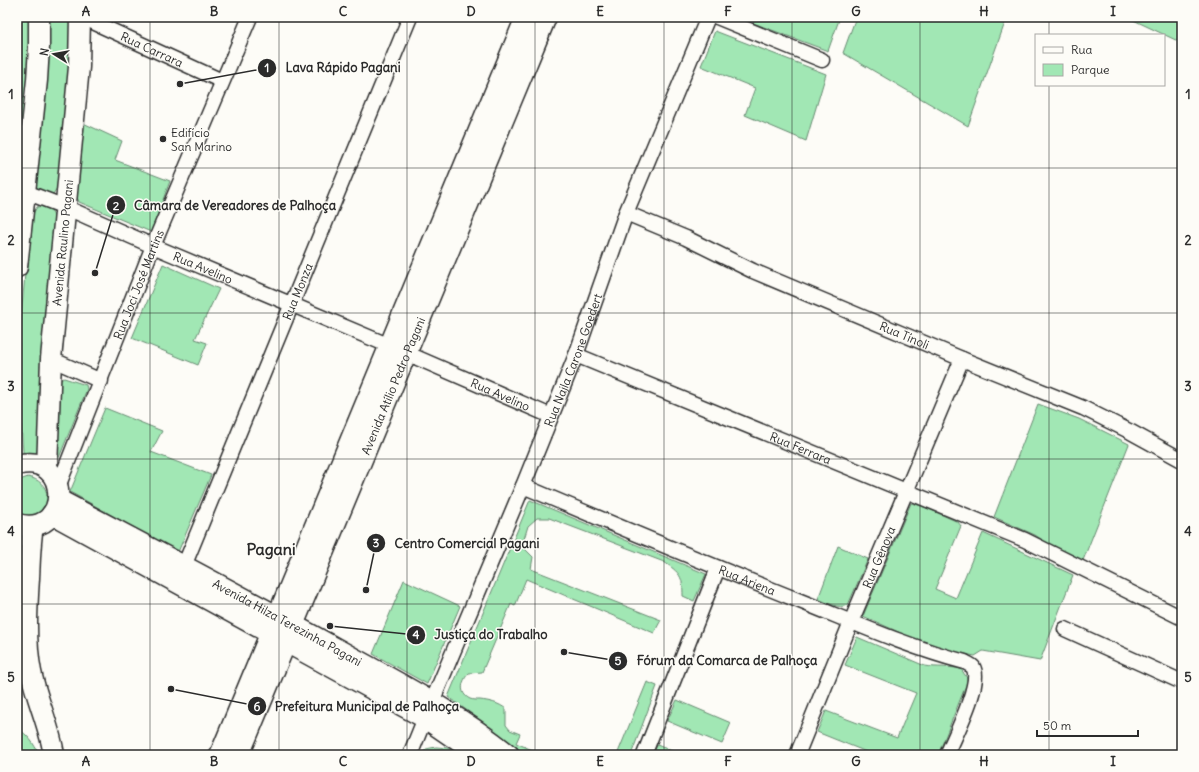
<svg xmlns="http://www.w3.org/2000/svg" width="1199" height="772" viewBox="0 0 1199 772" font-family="Delius,sans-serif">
  <rect width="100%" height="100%" fill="#fdfcf7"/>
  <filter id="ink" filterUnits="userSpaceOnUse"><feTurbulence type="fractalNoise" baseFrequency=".025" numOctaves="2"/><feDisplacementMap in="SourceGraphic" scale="8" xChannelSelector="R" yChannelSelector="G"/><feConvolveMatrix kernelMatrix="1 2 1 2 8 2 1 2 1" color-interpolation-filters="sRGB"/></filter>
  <g filter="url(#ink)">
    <path fill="#a1e7b4" stroke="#668970" d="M 17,17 L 35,17 L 17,179 Z
      M 63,17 L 70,21 L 74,32 L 57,188 L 53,194 L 49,194 L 35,189 L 46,25 L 52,18 Z
      M 756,17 L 840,17 L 828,51 L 753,23 Z
      M 856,17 L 1007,17 L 968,126 L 843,53 Z
      M 1127,17 L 1182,17 L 1182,43 Z
      M 715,31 L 826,74 L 806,141 L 745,115 L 755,88 L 701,66 Z
      M 81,122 L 122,141 L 115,160 L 170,181 L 151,232 L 79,202 L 76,195 Z
      M 44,206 L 51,209 L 55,219 L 38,454 L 28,455 L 23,453 L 17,366 L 29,227 L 32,215 L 37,207 Z
      M 163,264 L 219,289 L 195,339 L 207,343 L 198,365 L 132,338 Z
      M 64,378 L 86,385 L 87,389 L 58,460 L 53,453 L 58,381 Z
      M 1038,404 L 1079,419 L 1129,444 L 1082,563 L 1060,552 L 1035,535 L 994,517 Z
      M 105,408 L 162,431 L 151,452 L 211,475 L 178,552 L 70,492 Z
      M 28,477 C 55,482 51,515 33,516 C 28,517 22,515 17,514 L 17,481 Z
      M 530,500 L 706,574 L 694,601 L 683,596 C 683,576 680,573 664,562 L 549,518 L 537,518 L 528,526 L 524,539 L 525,549 L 533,557 L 531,569 L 661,620 L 654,633 L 526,579 L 515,606 L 511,604 L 482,672 L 469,673 C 462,680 458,693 470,699 C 473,700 477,700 480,700 C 489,701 499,703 506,709 L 506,725 L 510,730 L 520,734 L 516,743 L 544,755 L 525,755 L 493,729 L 448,697 Z
      M 911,503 L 922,506 L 958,522 L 961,526 L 935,589 L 956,598 L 983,533 L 1073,575 L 1040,661 L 983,651 L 975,656 L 934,648 L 863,616 Z
      M 838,546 L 868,559 L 848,605 C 838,609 828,603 818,599 Z
      M 404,580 L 460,606 L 427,684 L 373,654 Z
      M 857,637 L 925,666 C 937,668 949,666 961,669 L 967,678 L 966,685 L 938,755 L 874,755 L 817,732 L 826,711 L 897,738 L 916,693 L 845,665 Z
      M 647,682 L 657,686 L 631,755 L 617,755 Z
      M 677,700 L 731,723 L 722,744 L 667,721 Z
      M 17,728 C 28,735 34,743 39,755 L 17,755 Z
      M 657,745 L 682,755 L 653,755 Z
      M 436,747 L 447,748 L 460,755 L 422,755 L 426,749 Z"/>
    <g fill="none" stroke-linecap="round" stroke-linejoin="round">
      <defs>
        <g id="street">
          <path id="s1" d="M 82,17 L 222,81"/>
          <path d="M 717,17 L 822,60"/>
          <path id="s2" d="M 18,189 L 65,207 L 153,246 L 390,346"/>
          <path id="s3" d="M 626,213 L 686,238 L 753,271 L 962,359 L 1083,408 L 1131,432 L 1182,460"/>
          <path id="s4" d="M 406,353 L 551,416"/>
          <path id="s5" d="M 576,355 L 1025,540 L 1182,618"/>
          <path d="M 51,359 L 101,381"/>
          <path id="s6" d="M 523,486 C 615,525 707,564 800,601 C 855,623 908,647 965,662 C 968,664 971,665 973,667 C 983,683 954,737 947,755"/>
          <path id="s7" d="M 58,487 L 153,246 L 250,17"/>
          <path id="s8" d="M 184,566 L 410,17"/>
          <path d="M 1065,629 L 1182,682"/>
          <path id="s9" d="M 432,702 L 523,486 L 576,355 L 626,213 L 708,17"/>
          <path d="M 410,755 L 425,718"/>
          <path d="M 644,755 L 718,568"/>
          <path id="s10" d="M 797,755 L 851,622 L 962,359"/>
        </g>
        <g id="secondary">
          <path d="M 17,267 L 37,80 L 39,47 L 39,17"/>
          <path d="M 17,465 C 72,450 72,539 17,524"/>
          <path id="s11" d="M 47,469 L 51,359 L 79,67 L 80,17"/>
          <path id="s12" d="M 59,500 C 152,549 245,598 337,649 C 396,682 456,712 509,755"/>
          <path d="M 52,514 L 425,718 L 479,755"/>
          <path d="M 33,526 C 30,543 30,560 29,578 C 27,609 25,641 31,672 C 37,701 50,727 54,755"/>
          <path d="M 220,755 L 526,17"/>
          <path id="s13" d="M 239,755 L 546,17"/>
        </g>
      </defs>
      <use href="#street" stroke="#2b2b2b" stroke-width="17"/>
      <use href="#secondary" stroke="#2b2b2b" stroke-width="23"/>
      <use href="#street" stroke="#fdfcf7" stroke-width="14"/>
      <use href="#secondary" stroke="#fdfcf7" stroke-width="20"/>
    </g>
  </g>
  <path fill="none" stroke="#2b2b2b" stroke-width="1" stroke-opacity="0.55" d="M 150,17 L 150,755M 279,17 L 279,755M 407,17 L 407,755M 535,17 L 535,755M 664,17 L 664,755M 792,17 L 792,755M 920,17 L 920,755M 1049,17 L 1049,35M 1049,85 L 1049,755M 17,168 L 1182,168M 17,313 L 1182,313M 17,459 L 1182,459M 17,604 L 1182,604"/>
  <circle fill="#2b2b2b" stroke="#fdfcf7" stroke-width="1.5" cx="163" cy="139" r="4"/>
  <g text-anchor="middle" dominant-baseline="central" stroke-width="3" stroke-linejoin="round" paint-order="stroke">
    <g font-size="12" fill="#2b2b2b" stroke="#fdfcf7">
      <text stroke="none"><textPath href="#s1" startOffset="77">Rua Carrara</textPath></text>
      <text stroke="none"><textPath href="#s11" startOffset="227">Avenida Raulino Pagani</textPath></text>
      <text stroke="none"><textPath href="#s2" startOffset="201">Rua Avelino</textPath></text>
      <text stroke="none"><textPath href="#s7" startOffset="218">Rua Joci José Martins</textPath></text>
      <text stroke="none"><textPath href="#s8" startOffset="297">Rua Monza</textPath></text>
      <text stroke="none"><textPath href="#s3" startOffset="304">Rua Tínoli</textPath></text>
      <text stroke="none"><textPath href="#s9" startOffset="370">Rua Najla Carone Goedert</textPath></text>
      <text stroke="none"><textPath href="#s13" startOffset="400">Avenida Atílio Pedro Pagani</textPath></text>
      <text stroke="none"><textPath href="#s4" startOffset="103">Rua Avelino</textPath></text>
      <text stroke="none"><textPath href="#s5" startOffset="243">Rua Ferrara</textPath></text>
      <text stroke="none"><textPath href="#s10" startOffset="214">Rua Gênova</textPath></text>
      <text stroke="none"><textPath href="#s6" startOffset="243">Rua Ariena</textPath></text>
      <text stroke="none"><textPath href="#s12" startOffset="259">Avenida Hilza Terezinha Pagani</textPath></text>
    </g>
    <g font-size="12" fill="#2b2b2b" stroke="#fdfcf7" text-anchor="start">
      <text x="171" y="132">Edifício<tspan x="171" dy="14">San Marino</tspan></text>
    </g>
    <g font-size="16" font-weight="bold" fill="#2b2b2b" stroke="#fdfcf7">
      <text x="271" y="549">Pagani</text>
    </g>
  </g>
  <path fill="none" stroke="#2b2b2b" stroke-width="1.5" d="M180 84L267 68M95 273L116 205M366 590L376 543M330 626L416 635M564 652L618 661M171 689L257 706"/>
  <g fill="#2b2b2b" stroke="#fdfcf7" stroke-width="1.5">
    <circle cx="180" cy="84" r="4"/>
    <circle cx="95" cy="273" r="4"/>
    <circle cx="366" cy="590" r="4"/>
    <circle cx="330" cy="626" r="4"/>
    <circle cx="564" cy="652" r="4"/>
    <circle cx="171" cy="689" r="4"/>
    <circle cx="267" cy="68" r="10"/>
    <circle cx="116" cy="205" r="10"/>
    <circle cx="376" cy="543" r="10"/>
    <circle cx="416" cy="635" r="10"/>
    <circle cx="618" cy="661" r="10"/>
    <circle cx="257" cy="706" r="10"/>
  </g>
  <g font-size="12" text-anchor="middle" font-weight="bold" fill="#fff">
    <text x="267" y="72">1</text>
    <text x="116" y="210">2</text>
    <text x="376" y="547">3</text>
    <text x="416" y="639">4</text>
    <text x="618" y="665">5</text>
    <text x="257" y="711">6</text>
  </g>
  <g font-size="13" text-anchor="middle" font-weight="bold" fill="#2b2b2b" stroke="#fdfcf7" stroke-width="3" stroke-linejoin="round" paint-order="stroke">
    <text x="343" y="72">Lava Rápido Pagani</text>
    <text x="235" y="210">Câmara de Vereadores de Palhoça</text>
    <text x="467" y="548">Centro Comercial Pagani</text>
    <text x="491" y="639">Justiça do Trabalho</text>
    <text x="727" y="665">Fórum da Comarca de Palhoça</text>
    <text x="367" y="711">Prefeitura Municipal de Palhoça</text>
  </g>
  <rect width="1199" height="772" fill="none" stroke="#fdfcf7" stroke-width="44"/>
  <rect x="1035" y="34" width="130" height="52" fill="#fdfcf7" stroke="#a9a8a5"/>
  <rect x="1043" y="47" width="20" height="6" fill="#fdfcf7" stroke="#a9a8a5"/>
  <text x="1071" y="54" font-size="12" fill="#2b2b2b">Rua</text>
  <rect x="1043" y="64" width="20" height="12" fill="#a1e7b4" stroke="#a9a8a5"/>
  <text x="1071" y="74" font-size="12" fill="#2b2b2b">Parque</text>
  <g transform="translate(54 54) rotate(281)" stroke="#fdfcf7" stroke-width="3" paint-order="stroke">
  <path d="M0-3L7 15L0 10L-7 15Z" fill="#2b2b2b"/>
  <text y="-6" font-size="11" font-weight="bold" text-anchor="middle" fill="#2b2b2b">N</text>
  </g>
  <path d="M1037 730v6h101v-6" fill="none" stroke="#2b2b2b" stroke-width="2"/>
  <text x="1043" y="730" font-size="12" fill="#2b2b2b" stroke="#fdfcf7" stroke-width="3" paint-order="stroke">50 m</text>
  <rect x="22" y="22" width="1155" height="728" fill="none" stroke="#2b2b2b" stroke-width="1.5"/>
  <g font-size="13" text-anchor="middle" font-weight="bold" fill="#2b2b2b">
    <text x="86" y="16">A</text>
    <text x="214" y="16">B</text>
    <text x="343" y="16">C</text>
    <text x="471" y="16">D</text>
    <text x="600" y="16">E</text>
    <text x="728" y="16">F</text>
    <text x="856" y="16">G</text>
    <text x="984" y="16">H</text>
    <text x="1113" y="16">I</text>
    <text x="11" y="99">1</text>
    <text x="1188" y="99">1</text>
    <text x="11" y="245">2</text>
    <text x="1188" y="245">2</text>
    <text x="11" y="391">3</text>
    <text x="1188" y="391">3</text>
    <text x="11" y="536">4</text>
    <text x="1188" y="536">4</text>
    <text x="11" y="682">5</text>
    <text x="1188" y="682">5</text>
    <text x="86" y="766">A</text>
    <text x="214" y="766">B</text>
    <text x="343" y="766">C</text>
    <text x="471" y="766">D</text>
    <text x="600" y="766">E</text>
    <text x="728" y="766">F</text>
    <text x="856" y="766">G</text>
    <text x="984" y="766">H</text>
    <text x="1113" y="766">I</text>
  </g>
</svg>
